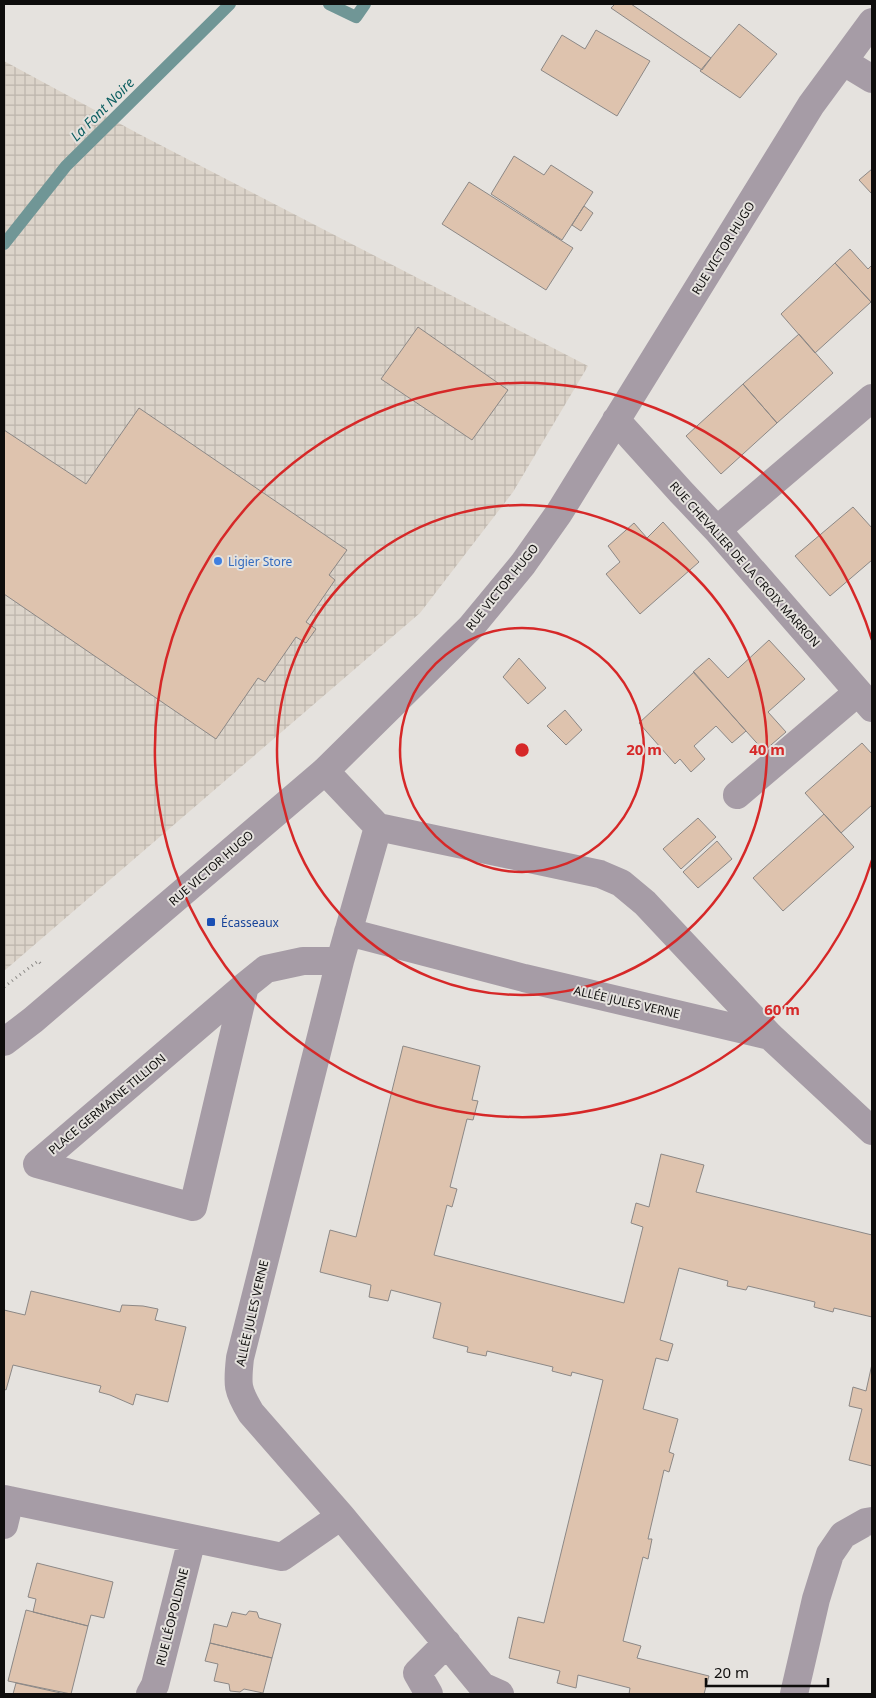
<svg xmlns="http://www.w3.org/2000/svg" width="876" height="1698" viewBox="0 0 876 1698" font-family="'Noto Sans',sans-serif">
  <defs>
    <pattern id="industrial-grid" width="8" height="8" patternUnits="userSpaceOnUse" patternTransform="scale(1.25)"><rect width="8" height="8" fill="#dcd4ca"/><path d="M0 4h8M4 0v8" fill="none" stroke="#bcb5ac"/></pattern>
  </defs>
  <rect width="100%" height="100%" fill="#e5e2de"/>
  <path fill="url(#industrial-grid)" d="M 4,61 L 139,134 L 588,366 L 513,492 L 420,613 L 4,971 Z"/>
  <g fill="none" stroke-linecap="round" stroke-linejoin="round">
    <path stroke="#709696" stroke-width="12" d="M 329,4 L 356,17 L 365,4
      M 4,244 L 66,166 L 230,4"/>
  </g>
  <path fill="#dec3ae" stroke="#8c8886" d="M 615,4 L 631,4 L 711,58 L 702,70 L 611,8 Z
    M 739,24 L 777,54 L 740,98 L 700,71 Z
    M 596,30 L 650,61 L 617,116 L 541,70 L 562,35 L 585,49 Z
    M 514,156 L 544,175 L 551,165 L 593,192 L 562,240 L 491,194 Z
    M 872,169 L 872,194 L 859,180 Z
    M 469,182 L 573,248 L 546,290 L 442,224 Z
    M 584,206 L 593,213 L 581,231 L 572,225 Z
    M 850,249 L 868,269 L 872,265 L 872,303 L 835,263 Z
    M 835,263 L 871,302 L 815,353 L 781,314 Z
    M 418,327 L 508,390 L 472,440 L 381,379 Z
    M 799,334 L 833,373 L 777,423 L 743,384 Z
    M 743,384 L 777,423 L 721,474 L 686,436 Z
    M 139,408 L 347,550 L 329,575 L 335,580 L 306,622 L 316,629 L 306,643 L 296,637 L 265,682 L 258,678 L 216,739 L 4,594 L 4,430 L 86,484 Z
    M 853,507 L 872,528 L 872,560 L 830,596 L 795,556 Z
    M 663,522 L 699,562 L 640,614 L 606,574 L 620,562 L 608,546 L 634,523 L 647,538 Z
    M 769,640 L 805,679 L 768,712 L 786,732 L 764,751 L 693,672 L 709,658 L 728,678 Z
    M 519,658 L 546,688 L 528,704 L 503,677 Z
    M 694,672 L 746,731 L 732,743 L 716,726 L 694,746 L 705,759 L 691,772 L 680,759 L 675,764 L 639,723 Z
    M 565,710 L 582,730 L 566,745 L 547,726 Z
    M 862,743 L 872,754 L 872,805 L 841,833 L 805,793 Z
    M 824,814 L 854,847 L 783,911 L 753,878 Z
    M 698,818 L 716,837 L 681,869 L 663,849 Z
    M 717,841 L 732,859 L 698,888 L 683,872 Z
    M 403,1046 L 480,1066 L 472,1100 L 478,1101 L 473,1120 L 467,1119 L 450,1187 L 457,1189 L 452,1207 L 447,1205 L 434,1255 L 624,1303 L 643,1227 L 631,1223 L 636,1203 L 649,1207 L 661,1154 L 704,1165 L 696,1192 L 872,1235 L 872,1317 L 834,1308 L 833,1312 L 814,1307 L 815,1302 L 748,1286 L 746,1290 L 727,1286 L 728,1281 L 679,1268 L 660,1340 L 673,1344 L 668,1361 L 656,1358 L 643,1409 L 678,1419 L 669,1452 L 674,1454 L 669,1472 L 664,1470 L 648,1539 L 652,1539 L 648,1559 L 643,1557 L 623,1641 L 641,1646 L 637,1658 L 709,1676 L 704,1694 L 629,1694 L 630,1688 L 578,1675 L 576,1688 L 557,1683 L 560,1671 L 509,1658 L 518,1617 L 544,1623 L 603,1380 L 572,1372 L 571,1376 L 552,1371 L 553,1367 L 487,1351 L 486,1356 L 467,1352 L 468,1347 L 433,1338 L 441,1303 L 391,1290 L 388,1301 L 369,1297 L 371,1285 L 320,1272 L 330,1230 L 356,1237 Z
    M 31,1291 L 120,1312 L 122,1305 L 143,1306 L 158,1309 L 155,1320 L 186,1327 L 168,1402 L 136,1394 L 133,1405 L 110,1395 L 99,1392 L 101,1386 L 13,1365 L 6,1390 L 4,1389 L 4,1310 L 25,1315 Z
    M 872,1364 L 872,1466 L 849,1460 L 862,1409 L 849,1406 L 853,1387 L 866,1391 Z
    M 37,1563 L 113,1582 L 104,1618 L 91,1615 L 88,1626 L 33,1612 L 36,1599 L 28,1597 Z
    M 26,1610 L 88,1626 L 71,1694 L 8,1681 Z
    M 249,1611 L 257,1612 L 259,1618 L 281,1624 L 272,1658 L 210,1643 L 214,1624 L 227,1627 L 232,1612 L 246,1615 Z
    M 210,1643 L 272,1658 L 263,1693 L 244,1689 L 240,1692 L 230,1691 L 229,1684 L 214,1681 L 218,1664 L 205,1661 Z
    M 16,1683 L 65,1694 L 13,1694 Z"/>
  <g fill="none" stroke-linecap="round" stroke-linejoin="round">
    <path stroke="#8a8885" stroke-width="3" stroke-dasharray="1 4" stroke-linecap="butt" d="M 4,987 L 38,961 L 42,965"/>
    <path stroke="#a69ca6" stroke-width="28" d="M 844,62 L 872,79
      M 616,420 L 681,492 L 717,530 L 872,708
      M 717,530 L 872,398
      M 325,771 L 378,827
      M 737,795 L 858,692
      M 378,827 L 340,961 L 240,1358 C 237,1385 237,1390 251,1413 L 341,1516 L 482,1686 L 500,1694
      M 378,827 L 600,874 L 621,883 L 645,903 L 770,1036 L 872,1131
      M 348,932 L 524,978 L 770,1036
      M 245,986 L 193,1207 L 37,1164 L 245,986 L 266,969 L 303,961 L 340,961
      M 4,1042 L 33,1020 L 325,771 L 471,627 L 523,564 L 559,513 L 811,105 L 872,22
      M 4,1499 L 282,1557 L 341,1516
      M 4,1525 L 10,1500
      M 150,1694 L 155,1685 L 192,1539
      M 429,1694 L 417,1673 L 447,1643
      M 794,1694 L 816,1599 L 830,1554 L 843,1535 L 866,1522 L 872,1521"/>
  </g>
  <g fill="none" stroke="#d62828" stroke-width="2.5">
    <circle cx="522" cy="750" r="122"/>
    <circle cx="522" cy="750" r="245"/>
    <path d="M872 860A367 367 0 1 1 872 640"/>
  </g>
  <circle fill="#3f7fe0" stroke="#e5e2de" stroke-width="2" cx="218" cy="561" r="5"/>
  <rect fill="#1a4fb4" stroke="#e5e2de" stroke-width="2" x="206" y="917" width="10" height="10" rx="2.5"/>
  <g text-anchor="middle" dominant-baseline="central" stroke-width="4" stroke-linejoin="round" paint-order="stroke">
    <g font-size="12" fill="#0e0d0c" stroke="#e5e2de">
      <text transform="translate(723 248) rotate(-58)">RUE VICTOR HUGO</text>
      <text transform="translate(745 564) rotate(48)">RUE CHEVALIER DE LA CROIX MARRON</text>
      <text transform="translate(502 587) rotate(-51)">RUE VICTOR HUGO</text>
      <text transform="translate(211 868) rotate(-41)">RUE VICTOR HUGO</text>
      <text transform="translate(627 1002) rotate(13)">ALLÉE JULES VERNE</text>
      <text transform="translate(107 1104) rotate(-40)">PLACE GERMAINE TILLION</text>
      <text transform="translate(252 1313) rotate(-77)">ALLÉE JULES VERNE</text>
      <text transform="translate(172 1617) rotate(-76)">RUE LÉOPOLDINE</text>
    </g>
    <g font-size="12" fill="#366cbe" stroke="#e5e2de" text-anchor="start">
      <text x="228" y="561">Ligier Store</text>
    </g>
    <g font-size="12" fill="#164399" stroke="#e5e2de" text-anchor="start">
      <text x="221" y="922">Écasseaux</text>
    </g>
    <g font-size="14" font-style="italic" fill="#0b5e60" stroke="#e5e2de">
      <text transform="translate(102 109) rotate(-45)">La Font Noire</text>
    </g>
  </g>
  <circle cx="522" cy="750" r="8" fill="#d62828" stroke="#e5e2de" stroke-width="2.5"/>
  <g font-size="15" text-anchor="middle" font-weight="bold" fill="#d62828" stroke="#e5e2de" stroke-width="4" stroke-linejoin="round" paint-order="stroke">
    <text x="644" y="755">20 m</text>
    <text x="767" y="755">40 m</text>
    <text x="782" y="1015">60 m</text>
  </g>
  <rect width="876" height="1698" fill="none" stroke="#0e0d0c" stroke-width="10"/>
  <path d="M706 1678v8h122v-8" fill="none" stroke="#0e0d0c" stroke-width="2.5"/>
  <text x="714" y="1678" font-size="15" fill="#0e0d0c" stroke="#e5e2de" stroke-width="4" paint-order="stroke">20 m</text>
</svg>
